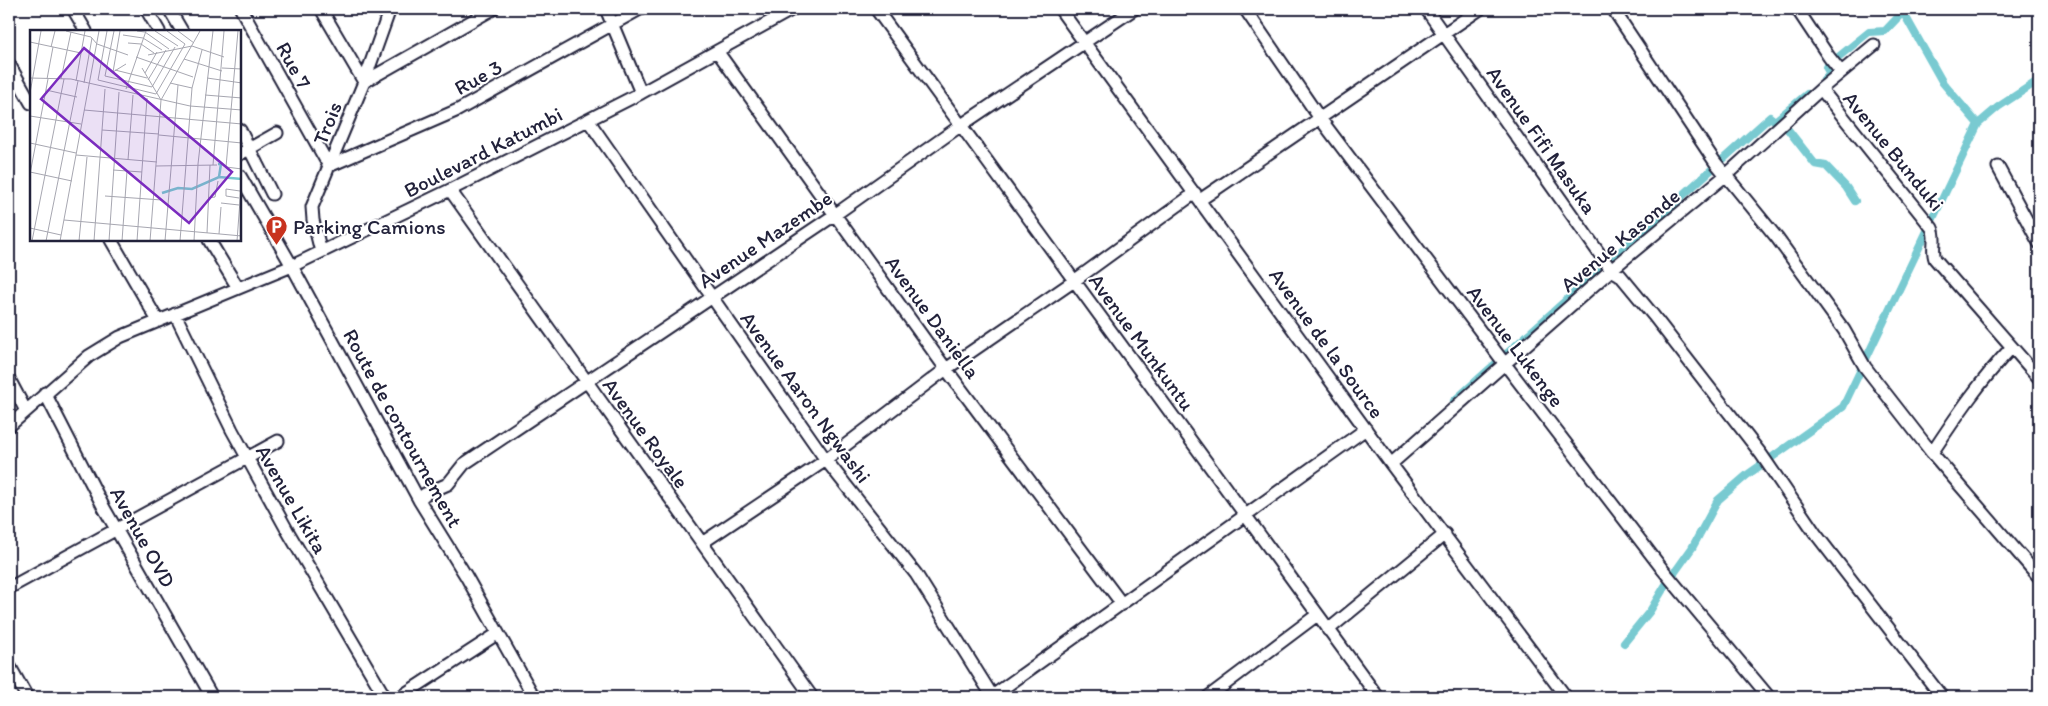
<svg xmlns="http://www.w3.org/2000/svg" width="2048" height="706" viewBox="0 0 2048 706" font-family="Itim,sans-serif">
  <rect width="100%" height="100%" fill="#fff"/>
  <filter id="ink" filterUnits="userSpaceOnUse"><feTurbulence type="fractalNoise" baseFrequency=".02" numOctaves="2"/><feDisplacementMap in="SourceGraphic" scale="10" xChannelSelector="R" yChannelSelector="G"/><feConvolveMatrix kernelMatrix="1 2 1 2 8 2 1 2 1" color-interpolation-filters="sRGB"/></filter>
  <g filter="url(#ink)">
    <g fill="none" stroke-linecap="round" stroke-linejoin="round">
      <path stroke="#79cad1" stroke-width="8" d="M 1824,80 L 1830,74 L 1826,67 L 1869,32 L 1885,31 L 1903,12 L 1943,83 L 1978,124
        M 1779,123 L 1786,127 L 1815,164 L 1826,166 L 1846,187 L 1855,201
        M 1454,401 L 1770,117 L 1775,121 L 1807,94
        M 1624,643 L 1650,611 L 1665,586 L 1692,548 L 1718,500 L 1747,475 L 1843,407 L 1978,124 L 1998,107 L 2039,80"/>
      <defs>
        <path id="minor" d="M 73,9 L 86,31
          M 146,9 L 159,31
          M 169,9 L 182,31
          M 241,9 L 329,166 L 458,110 L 640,9
          M 321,9 L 364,82 L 493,9
          M 606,9 L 641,93
          M 876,9 L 1378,697
          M 1060,9 L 1391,464 L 1566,697
          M 1245,9 L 1319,117 L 1505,364 L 1663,570 L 1769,697
          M 1426,9 L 1611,270 L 1620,275 L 1653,315 L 1761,454 L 1815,533 L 1942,697
          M 1613,9 L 1715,162 L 1777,238 L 1844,330 L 1865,367 L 1932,453 L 2039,577
          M 1797,9 L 1829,57 L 1841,72
          M 717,51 L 946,369 L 1122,604
          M 9,64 L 31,103
          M 1821,89 L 1932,228 C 1937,238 1931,249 1935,259 L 2039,378
          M 588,120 L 826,460 L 916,574 L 993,697
          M 240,130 L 272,194
          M 240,154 L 277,133
          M 1998,167 L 2039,243
          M 240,176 L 292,266 L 419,500 L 466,576 L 534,697
          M 450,190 L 812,697
          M 1200,200 L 1480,9
          M 111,240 L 158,321
          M 209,240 L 238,288
          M 321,252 L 313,220 L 312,207 L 364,82 L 390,9
          M 175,314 L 232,430 L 287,530 L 385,697
          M 9,379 L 26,411
          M 45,393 L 104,508 L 212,697
          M 9,426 L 89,356 L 120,337 L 292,266 L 450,190 L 641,93 L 793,9
          M 1932,453 C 1957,415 1981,380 2012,347
          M 1391,464 L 1611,270 L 1725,176 L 1821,89 L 1874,45
          M 419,500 L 425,494 L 448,484 L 464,464 L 836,214 L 960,126 L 1134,9
          M 702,543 L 826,460 L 946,369 L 1074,281 L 1195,193
          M 9,588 L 278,441
          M 1328,630 L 1445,534
          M 9,665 L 27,697
          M 400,697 L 497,634
          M 991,697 L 1366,429
          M 1208,697 L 1317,615"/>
      </defs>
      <use href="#minor" stroke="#22223b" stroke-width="15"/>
      <use href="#minor" stroke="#fff" stroke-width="11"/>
    </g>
  </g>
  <defs>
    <symbol id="parking-pin" viewBox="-11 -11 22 30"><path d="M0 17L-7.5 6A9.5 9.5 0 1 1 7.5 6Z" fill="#c8321e" stroke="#fff"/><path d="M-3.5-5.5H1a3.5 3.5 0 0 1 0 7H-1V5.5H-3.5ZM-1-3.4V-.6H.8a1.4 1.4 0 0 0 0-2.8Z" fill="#fff"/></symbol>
  </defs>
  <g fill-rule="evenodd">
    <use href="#parking-pin" x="264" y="214" width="25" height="34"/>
  </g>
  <g text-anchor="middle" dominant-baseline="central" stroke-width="4" stroke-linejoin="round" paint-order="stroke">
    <g font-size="21" fill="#22223b" stroke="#fff">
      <text transform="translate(294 65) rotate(61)">Rue 7</text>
      <text transform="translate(478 77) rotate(-29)">Rue 3</text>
      <text transform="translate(327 123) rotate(-68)">Trois</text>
      <text transform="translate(1542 140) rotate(55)">Avenue Fifi Masuka</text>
      <text transform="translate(1894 151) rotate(51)">Avenue Bunduki</text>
      <text transform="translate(483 152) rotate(-27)">Boulevard Katumbi</text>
      <text transform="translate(765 239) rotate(-34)">Avenue Mazembe</text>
      <text transform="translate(1620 240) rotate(-40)">Avenue Kasonde</text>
      <text transform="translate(933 317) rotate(54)">Avenue Daniella</text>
      <text transform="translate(1142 342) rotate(54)">Avenue Munkuntu</text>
      <text transform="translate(1327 343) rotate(54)">Avenue de la Source</text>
      <text transform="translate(1516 346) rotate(53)">Avenue Lukenge</text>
      <text transform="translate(806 397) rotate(54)">Avenue Aaron Ngwashi</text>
      <text transform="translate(403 428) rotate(61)">Route de contournement</text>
      <text transform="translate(646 433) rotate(54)">Avenue Royale</text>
      <text transform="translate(292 499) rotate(60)">Avenue Likita</text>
      <text transform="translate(143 537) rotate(61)">Avenue OVD</text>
    </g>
    <g font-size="21" fill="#22223b" stroke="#fff" text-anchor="start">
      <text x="293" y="226">Parking Camions</text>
    </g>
  </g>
  <g transform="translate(30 30)">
    <rect width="211" height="211" fill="#fff"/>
    <path fill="none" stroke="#79cad1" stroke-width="2.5" d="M 188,134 L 191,134 L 189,147M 132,163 L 148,158 L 162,159 L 189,147 L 212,149"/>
    <path fill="none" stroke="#a7a7b1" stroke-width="1" d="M 36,1 L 61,7 L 67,14 L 98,25M 77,1 L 68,50 L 126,64 L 155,14 L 137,1M 84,1 L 75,46 L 122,57 L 145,17M 107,1 L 115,2 L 139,19M 125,1 L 148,16M 148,1 L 164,13M 208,1 L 196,137 L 212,139M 93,5 L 113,8 L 132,20M 0,12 L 51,23M 98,13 L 111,14 L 124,23M 162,16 L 194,27M 21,17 L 25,1M 118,25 L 162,16M 106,27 L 163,47M 154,29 L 192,41M 112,38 L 131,70M 192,38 L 212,39M 85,40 L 117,48M 83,42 L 90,1M 83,42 L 96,34M 115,43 L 127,22M 0,48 L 41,49 L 160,76 L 212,80M 177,48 L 212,53M 17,49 L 23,17M 31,49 L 41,2M 118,50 L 136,20M 46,51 L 55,1M 54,53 L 62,8M 140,53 L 162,58M 96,59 L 116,1M 16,60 L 47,67M 0,63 L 11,1M 175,65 L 212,68M 54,80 L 212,94M 0,86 L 51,94M 72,100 L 129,104M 129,105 L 212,113M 0,113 L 46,123M 46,125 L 127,132M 98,130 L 103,65M 183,135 L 194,1M 126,136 L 187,135M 83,140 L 112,142M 0,142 L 42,151M 0,144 L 18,49M 75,166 L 132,170M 178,168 L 185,167 L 188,151M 209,168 L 196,166 L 196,159 L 210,161M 191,173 L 209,175M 34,190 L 212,206M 0,198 L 31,205M 177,203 L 180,135M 189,204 L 191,177M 2,211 L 34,49M 16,211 L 48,51M 30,211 L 69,1M 49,211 L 57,127M 64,211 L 75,59M 79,211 L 89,62M 92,211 L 97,141M 107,211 L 117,68M 120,211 L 131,70 L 170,1M 135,211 L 148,55M 150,211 L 162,58 L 172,20M 164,211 L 168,134 L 183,1M 207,211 L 211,157"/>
    <path fill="#7b2cbf" fill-opacity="0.15" stroke="#7b2cbf" stroke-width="2.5" d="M 54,18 L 202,142 L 159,193 L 11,69 Z"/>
    <rect width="211" height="211" fill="none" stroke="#22223b" stroke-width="2.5"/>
  </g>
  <rect width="2048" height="706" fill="none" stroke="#fff" stroke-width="30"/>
  <rect x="15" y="15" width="2018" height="676" fill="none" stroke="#22223b" stroke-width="2" filter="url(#ink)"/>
</svg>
